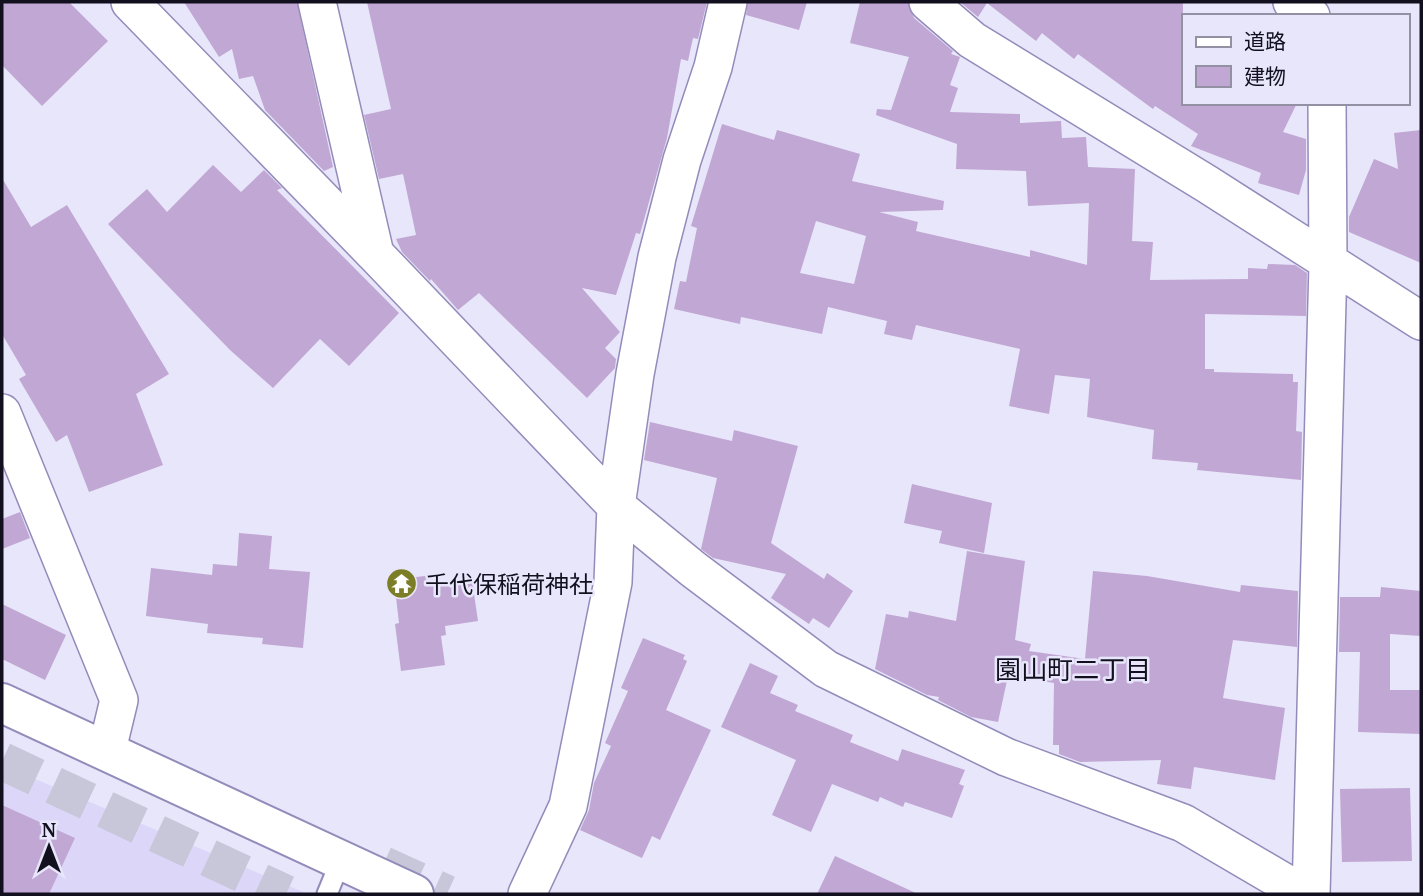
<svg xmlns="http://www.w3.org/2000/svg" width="1423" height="896" viewBox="0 0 1423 896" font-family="'PT Serif','Noto Sans JP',serif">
  <rect width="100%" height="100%" fill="#e8e6fa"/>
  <path fill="#dcd7f9" d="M 2,765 L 308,894 L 2,894 Z"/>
  <path fill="#c1a7d3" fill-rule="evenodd" d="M 2,2 L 69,2 L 108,41 L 42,106 L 2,65 Z
    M 184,2 L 297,2 L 333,167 L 324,171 L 265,110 L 253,76 L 239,79 L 232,49 L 219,57 Z
    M 367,2 L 707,2 L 698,39 L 693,38 L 688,61 L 681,59 L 667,138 L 640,234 L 636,233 L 616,295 L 582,288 L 620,332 L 605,348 L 616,359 L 615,368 L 587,398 L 479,293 L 458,310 L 431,279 L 430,281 L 402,252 L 396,239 L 416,235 L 403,174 L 379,179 L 364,115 L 391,109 Z
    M 748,2 L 807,2 L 799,30 L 746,15 Z
    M 860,2 L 908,2 L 914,18 L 953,51 L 951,54 L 960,57 L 950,85 L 958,88 L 950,112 L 1020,114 L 1020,123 L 1061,121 L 1062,138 L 1086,137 L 1088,167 L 1135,169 L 1132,241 L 1153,242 L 1150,280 L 1248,279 L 1248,268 L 1267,269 L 1268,264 L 1295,265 L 1307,273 L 1306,316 L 1205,314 L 1205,369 L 1214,369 L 1214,372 L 1293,374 L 1293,382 L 1298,382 L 1296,431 L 1302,432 L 1301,480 L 1197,470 L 1198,463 L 1152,459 L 1154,430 L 1087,417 L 1090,379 L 1055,375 L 1049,414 L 1009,406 L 1020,349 L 916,325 L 912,340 L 884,334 L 887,321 L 828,307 L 822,334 L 741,317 L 740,324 L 674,309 L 680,281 L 686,282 L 697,228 L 691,226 L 722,124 L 774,140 L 777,130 L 860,154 L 852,181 L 944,201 L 943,210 L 879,212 L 918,222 L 916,231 L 1030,257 L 1030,250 L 1087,265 L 1089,203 L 1028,206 L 1026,171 L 956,169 L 957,144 L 876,115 L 877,109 L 891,110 L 909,57 L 850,43 ZM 816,221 L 866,236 L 854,284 L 800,273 Z
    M 960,2 L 1183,2 L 1183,103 L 1297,103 L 1283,132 L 1306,139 L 1306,170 L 1299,195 L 1258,183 L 1261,173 L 1191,146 L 1198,134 L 1155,106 L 1153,109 L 1078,54 L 1074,59 L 1042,33 L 1036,41 L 987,3 L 978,17 Z
    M 1421,130 L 1421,263 L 1349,232 L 1349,217 L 1374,159 L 1398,169 L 1394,133 Z
    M 213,165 L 241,192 L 264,170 L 282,188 L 277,190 L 399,313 L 349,366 L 320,339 L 273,388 L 230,350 L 108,224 L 147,189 L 167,212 Z
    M 2,178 L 31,227 L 67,205 L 169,374 L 136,394 L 163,465 L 89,492 L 67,435 L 56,442 L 19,379 L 26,375 L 2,334 Z
    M 650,422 L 732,441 L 734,430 L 798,446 L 771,543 L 824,579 L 827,573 L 853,591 L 829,628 L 813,618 L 809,624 L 771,598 L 786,574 L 713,558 L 701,549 L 717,478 L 644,460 Z
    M 912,484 L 992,503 L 984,553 L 939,543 L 942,531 L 904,523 Z
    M 20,512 L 30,538 L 2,549 L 2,519 Z
    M 239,533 L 272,536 L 269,569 L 310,572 L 303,648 L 262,644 L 263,638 L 207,633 L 208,624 L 146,616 L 151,568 L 212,575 L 213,564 L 237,566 Z
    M 967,551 L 1025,561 L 1015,640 L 1031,644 L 1029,651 L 1085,659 L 1093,571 L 1147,576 L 1240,592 L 1241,585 L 1298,591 L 1297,647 L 1233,640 L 1223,698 L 1285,708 L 1275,780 L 1194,767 L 1191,789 L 1157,784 L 1161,760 L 1080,762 L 1059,754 L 1059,745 L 1053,745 L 1054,683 L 1008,676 L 998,722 L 971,717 L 938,700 L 939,697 L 927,695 L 875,669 L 886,614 L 908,618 L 909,611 L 956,621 Z
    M 432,575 L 434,586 L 472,580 L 478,621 L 445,626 L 446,635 L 441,636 L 445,665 L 401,671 L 395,624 L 399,623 L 394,580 Z
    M 1381,587 L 1421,591 L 1421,636 L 1390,634 L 1390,690 L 1421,690 L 1421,734 L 1358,732 L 1360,652 L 1339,652 L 1340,597 L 1380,597 Z
    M 2,604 L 66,635 L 45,680 L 2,659 Z
    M 643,638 L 685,655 L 683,659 L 687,661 L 666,710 L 711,730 L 660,840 L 652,836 L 642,858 L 580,830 L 589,810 L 594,783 L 611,746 L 605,743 L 628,691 L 621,688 Z
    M 750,663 L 778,676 L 770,693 L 798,705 L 795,711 L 853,735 L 850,742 L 898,761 L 902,749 L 965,770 L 959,784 L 964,786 L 952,818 L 905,802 L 903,807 L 880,797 L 878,802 L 832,784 L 811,832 L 772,815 L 796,760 L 721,727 Z
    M 1410,788 L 1412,861 L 1342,862 L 1340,789 Z
    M 2,805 L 75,838 L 49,894 L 2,894 Z
    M 835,856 L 918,894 L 817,894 Z"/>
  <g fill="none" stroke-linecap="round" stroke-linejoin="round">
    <path stroke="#c8c6d9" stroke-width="38" stroke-dasharray="38 19" stroke-linecap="butt" d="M 2,761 L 286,894
      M 383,865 L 447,894"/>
    <defs>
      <path id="service" d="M 327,894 L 341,860"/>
      <path id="minor" d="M 130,2 L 374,253
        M 317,2 L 375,254 L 616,506 L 693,569 L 826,669 L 1006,757 L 1183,823 L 1304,894
        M 928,2 L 972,40 L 1207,184 L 1421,321
        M 1292,2 L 1311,16
        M 2,413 L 119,700 L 107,750
        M 527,894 L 568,806 L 613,582 L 616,506 L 635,374 L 657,257 L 682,160 L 713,67 L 728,2
        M 1311,894 L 1328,264 L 1327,103"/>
      <path id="tertiary" d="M 2,703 L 414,894"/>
    </defs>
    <use href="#service" stroke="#938bba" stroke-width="23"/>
    <use href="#minor" stroke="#938bba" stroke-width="40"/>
    <use href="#tertiary" stroke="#938bba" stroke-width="42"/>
    <use href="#service" stroke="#fff" stroke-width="19"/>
    <use href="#minor" stroke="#fff" stroke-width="37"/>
    <use href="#tertiary" stroke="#fff" stroke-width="38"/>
  </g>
  <defs>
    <symbol id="temple-disc" viewBox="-11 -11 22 22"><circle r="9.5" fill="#7b7e27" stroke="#e8e6fa"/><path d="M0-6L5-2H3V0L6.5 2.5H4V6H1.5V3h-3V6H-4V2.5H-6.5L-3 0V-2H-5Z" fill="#fff"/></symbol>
  </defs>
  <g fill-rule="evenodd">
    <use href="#temple-disc" x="384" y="566" width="35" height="35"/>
  </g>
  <g text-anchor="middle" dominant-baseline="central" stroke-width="5" stroke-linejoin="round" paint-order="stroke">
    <g font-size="24" fill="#120f1f" stroke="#e8e6fa" text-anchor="start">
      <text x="425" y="584">千代保稲荷神社</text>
    </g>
    <g font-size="26" fill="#120f1f" stroke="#e8e6fa">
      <text x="1073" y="669">園山町二丁目</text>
    </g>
  </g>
  <rect width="1423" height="896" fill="none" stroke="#120f1f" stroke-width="7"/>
  <rect x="1182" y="14" width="228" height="91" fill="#e8e6fa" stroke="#9290a2" stroke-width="2"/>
  <rect x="1196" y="37" width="35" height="10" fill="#ffffff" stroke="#9290a2" stroke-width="2"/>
  <text x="1244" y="49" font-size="21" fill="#120f1f">道路</text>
  <rect x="1196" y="66" width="35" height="21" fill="#c1a7d3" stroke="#9290a2" stroke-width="2"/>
  <text x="1244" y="84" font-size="21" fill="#120f1f">建物</text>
  <g transform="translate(49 847)" stroke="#e8e6fa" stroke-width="5" paint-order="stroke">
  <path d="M0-5L12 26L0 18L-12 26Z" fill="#120f1f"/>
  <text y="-10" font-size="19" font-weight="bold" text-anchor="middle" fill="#120f1f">N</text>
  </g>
</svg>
